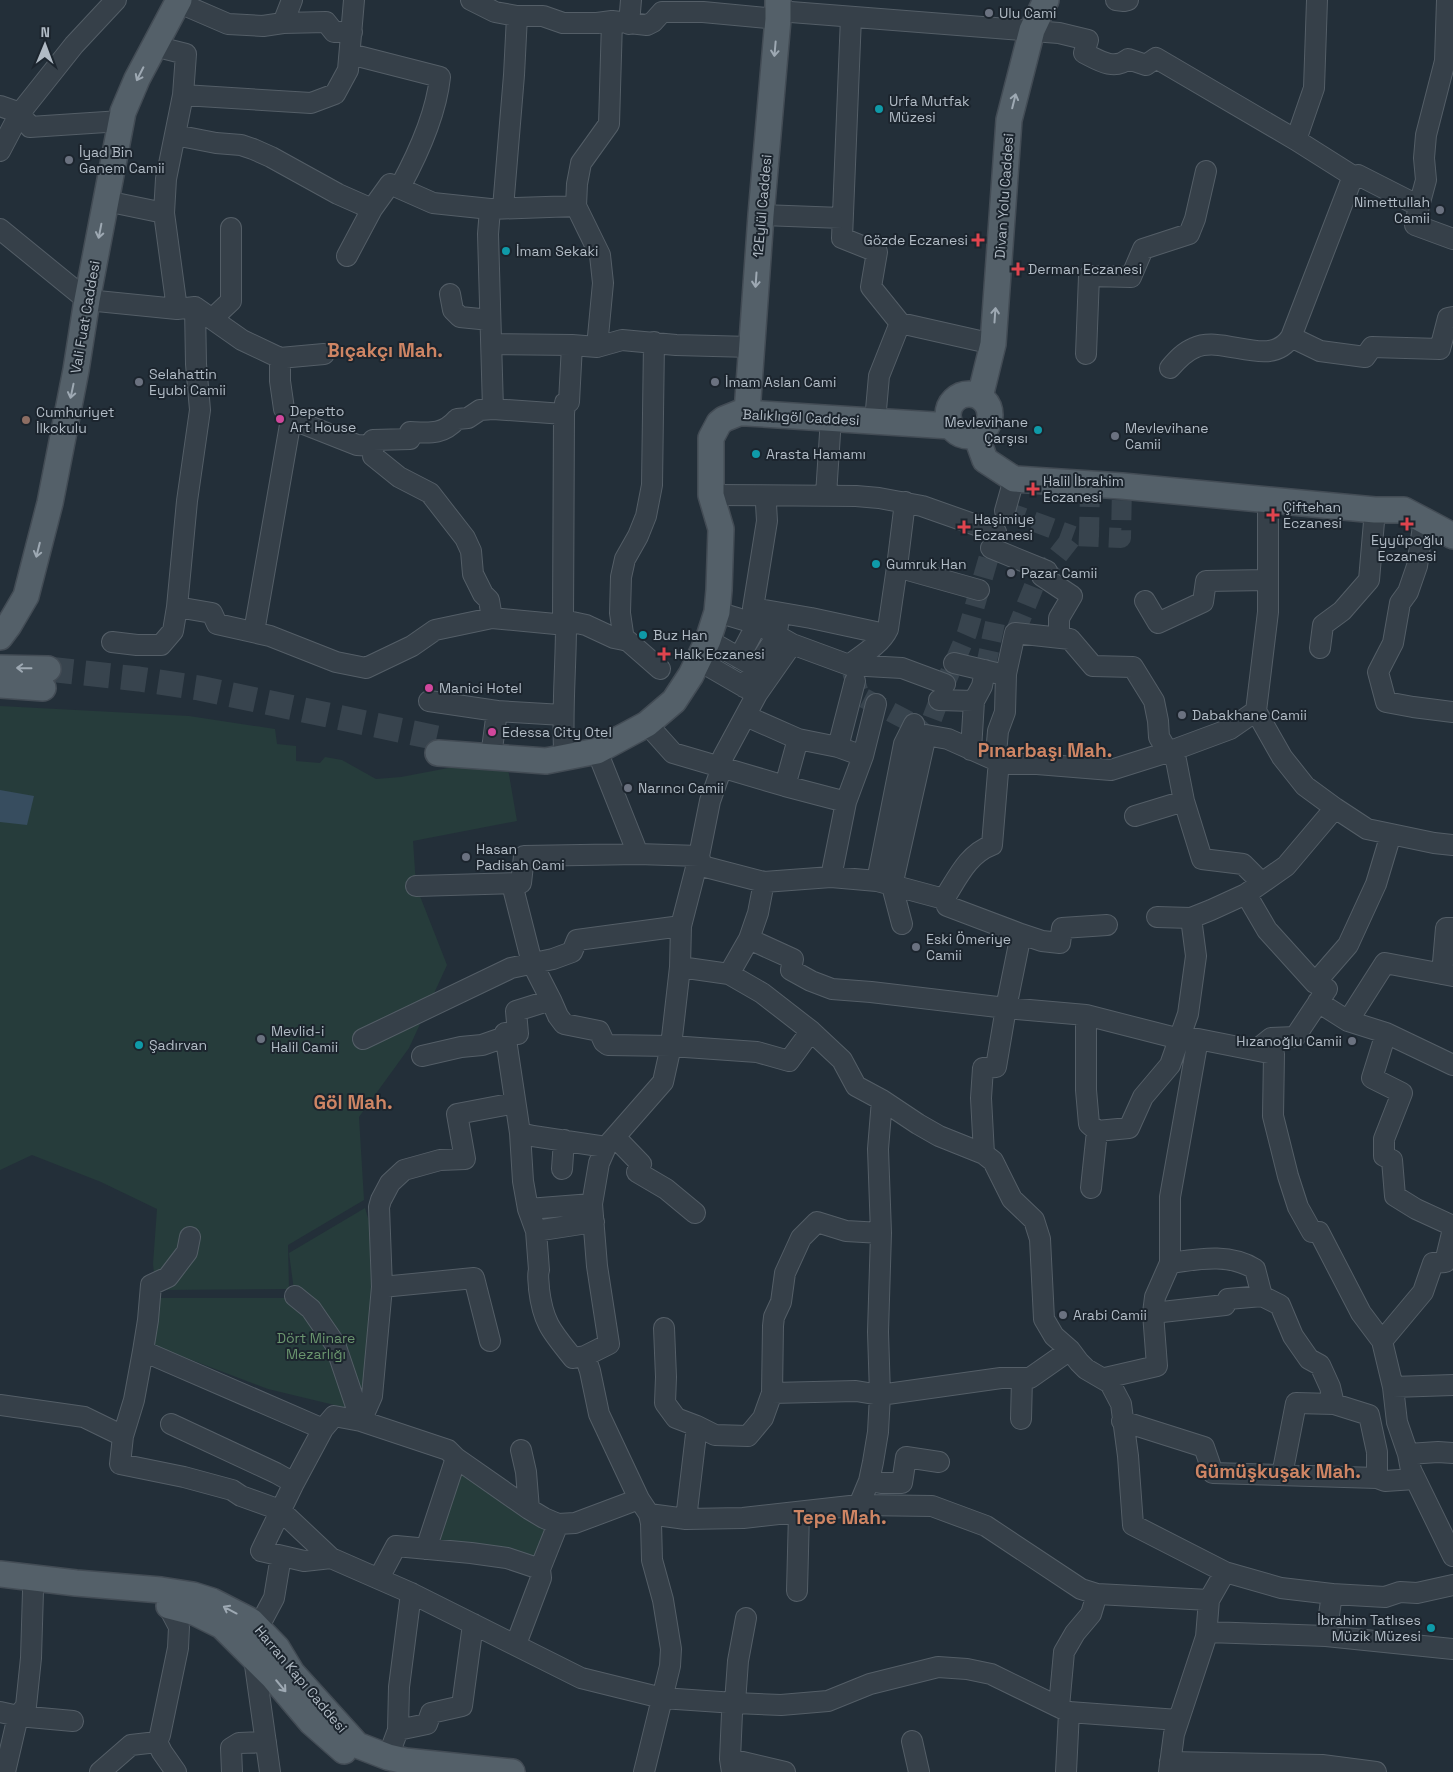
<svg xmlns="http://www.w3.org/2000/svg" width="1453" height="1772" viewBox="0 0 1453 1772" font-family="'Space Grotesk',sans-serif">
  <rect width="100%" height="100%" fill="#232f39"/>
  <path fill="#263c3b" d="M 0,706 L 189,716 L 275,729 L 277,744 L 296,746 L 296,761 L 320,763 L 325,757 L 342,760 L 376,779 L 401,777 L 506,757 L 517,821 L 413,841 L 416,886 L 447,965 L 409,1048 L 359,1117 L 364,1200 L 288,1245 L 289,1289 L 156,1290 L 153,1264 L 157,1209 L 101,1182 L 32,1155 L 0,1170 Z
    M 365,1208 L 376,1245 L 367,1394 L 351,1409 L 268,1389 L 152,1345 L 156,1298 L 295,1298 L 289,1253 Z
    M 456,1465 L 549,1528 L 537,1561 L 430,1546 Z"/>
  <path fill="#374d5f" d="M 0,790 L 34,796 L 27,825 L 0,822 Z"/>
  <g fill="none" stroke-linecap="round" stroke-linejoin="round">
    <path stroke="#38444e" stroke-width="20" stroke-dasharray="20 10" stroke-linecap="butt" d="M 1005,511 L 1073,536
      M 1089,537 L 1090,484
      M 1015,633 L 1034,586 L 1073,536 L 1121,538 L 1122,486
      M 985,670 L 995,623
      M 852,672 L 860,696 L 914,724 L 926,735 L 945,684 L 967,633 L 996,532"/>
    <path stroke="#38444e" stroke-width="25" stroke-dasharray="25 12" stroke-linecap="butt" d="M 48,669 L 139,679 L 199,688 L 442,739"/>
    <defs>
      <path id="minor" d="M 471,0 L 495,12 L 517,16 L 543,16 L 563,23 L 597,23 L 612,21
        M 1116,0 L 1124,1 L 1128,0
        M 177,2 L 228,24 L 263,26 L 283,23 L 292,0
        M 778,11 L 1059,33 L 1088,40 L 1084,53 C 1098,60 1114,71 1128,59 L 1146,65 L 1156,58 L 1296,140 L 1353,176 L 1358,175 L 1419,206 L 1415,225 L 1453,239
        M 851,17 L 842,238 L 877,252 L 871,287 L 900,323 L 993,344
        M 283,23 L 326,22 L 334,32 L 352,32
        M 629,24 L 631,0
        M 157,40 L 166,49 L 186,54 L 183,95 L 166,179 L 164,213 L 177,309
        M 350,54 L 440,77 C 436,115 418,154 400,187
        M 183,95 L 311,103 L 335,94 L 348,70 L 354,0
        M 0,106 L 20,113 L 30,127 L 121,121
        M 175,135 L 216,143 L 241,145 L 253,149 L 271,157 L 338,194 L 372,209 L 390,184 L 433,203 L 490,209 L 576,206
        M 1296,140 L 1314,88 L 1317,0
        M 0,151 L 20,113 L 74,45 L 116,0
        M 106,201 L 164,213
        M 1419,206 L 1426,180 L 1424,158 L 1426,135 L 1445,61 L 1447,0
        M 503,208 L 514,75 L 517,16
        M 490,209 L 488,234 L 493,409 L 564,414
        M 761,215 L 842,218
        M 0,229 L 87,300 L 177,309 L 195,307 L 196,364 L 200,410 L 187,501 L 177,607 L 173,631 L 161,645 L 137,645 L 112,642
        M 347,256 L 372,209
        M 450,294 L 453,310 L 460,317 L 490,320
        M 195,307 L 242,340 L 280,358 L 280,381 L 284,409 L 291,419 L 254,632
        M 213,318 L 231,301 L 231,228
        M 1291,337 L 1320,351 L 1365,357 L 1372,347 L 1440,349 L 1448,318 L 1453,317
        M 654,342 L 652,485 L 646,516 L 638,536 L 625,559 L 621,577 L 620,613 L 624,640 L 628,641 L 660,669
        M 492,344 L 572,345
        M 597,347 L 622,340 L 676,345 L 751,347
        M 1086,354 L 1089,276 L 1131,277 L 1143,249 L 1189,234 L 1195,219 L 1206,171
        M 280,358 L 324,354
        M 1170,368 C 1177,360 1184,352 1194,348 C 1224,334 1270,370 1291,337 L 1353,176
        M 291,419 L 357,445 L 373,446
        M 875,421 L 879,376 L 900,323
        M 711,495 L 856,496 L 879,498 L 922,506 L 996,532
        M 826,495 L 831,418
        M 768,496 L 766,504 L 767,521 L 753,608 L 811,618 L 885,634
        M 1268,500 L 1268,612 L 1256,711 L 1282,757 L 1305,786 L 1335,808 L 1367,829 L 1434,843 L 1453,845
        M 1005,511 L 1014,479
        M 1424,520 L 1417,566 L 1408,592 L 1400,603 L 1393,643 L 1378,672 L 1386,702 L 1413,707 L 1453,712
        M 991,548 L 1047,571
        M 897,567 L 979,590
        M 1042,576 L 1072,596 L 1059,618 L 1059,637
        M 1145,601 L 1158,623 L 1203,602 L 1206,581 L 1268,580
        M 177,607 L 212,613 L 217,624 L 270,636 L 336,662 L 366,668 L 412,646 L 435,630 L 492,618 L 566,625 C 566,666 562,707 564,748
        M 717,612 L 757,624 L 792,644 L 849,665 C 862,655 881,644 888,629 L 897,567 L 905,502
        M 492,618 L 489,600 L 483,594 L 473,574 L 471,551 L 465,538 L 430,493 L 399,477 L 373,456 L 373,440 L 410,439 L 410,432 C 430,433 443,435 457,419 L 468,418 L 480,410 L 493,409
        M 563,620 L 586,625 L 614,638 L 624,640
        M 566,625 L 563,620 L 564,414 L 565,403 L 569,402 L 572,345 L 597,347 L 603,283 L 600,255 L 576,206 L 577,184 L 581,163 L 609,124 L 612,21 L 647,25 L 653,22 L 662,12 L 703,12 L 778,19
        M 708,640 L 757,668
        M 1320,648 L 1323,625 L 1342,611 L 1369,580 L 1375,510
        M 739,658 L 757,624 L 754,613
        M 698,660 L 755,693
        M 954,663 L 996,673
        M 849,665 L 902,668 L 945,684
        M 744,687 L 776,637 L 778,625
        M 939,700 L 974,701
        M 429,701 L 497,711 L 492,749
        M 497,711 L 563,715
        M 746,716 L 798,739 L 838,747 L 863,756 L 846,802 L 831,877 L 877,881 L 944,899
        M 647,724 L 673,753 L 785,786 L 846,802
        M 838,747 L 855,681
        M 971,750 L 974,701 L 982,686 L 985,670
        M 597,751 L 638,854 L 699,856 L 710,801 L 722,767 L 723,757 L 757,694 L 792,644
        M 863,756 L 876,704
        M 785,786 L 798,739
        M 1135,816 L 1184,801
        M 699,856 L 702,866 L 764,882 L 831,877
        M 877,881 L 904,744 L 914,724
        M 512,884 L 532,963 L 551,1000 L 516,1011 L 518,1034 L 505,1033 L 520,1133 L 523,1181 L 528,1209 L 536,1231 L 539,1270 C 537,1276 539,1282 539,1289 C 543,1323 552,1332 573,1358 L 585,1356 L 609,1344 L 597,1266 L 592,1204 L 599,1163 L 606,1147 L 663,1082 L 671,1046 L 680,967 L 729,974 L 762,993 L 811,1031 L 842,1060 L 856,1086 L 882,1100 L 918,1124 L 939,1136 L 984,1154 L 993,1161 L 1012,1199 L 1034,1220 L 1040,1239 L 1044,1319 L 1054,1336 L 1070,1350 L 1079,1362 L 1086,1369 L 1110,1383 L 1121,1404 L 1128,1456 L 1133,1525 L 1225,1572 L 1281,1588 L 1332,1594 L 1385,1597 L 1400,1592 L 1417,1593 L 1453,1585
        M 416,886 L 521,883 L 524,856 L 638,854
        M 1246,894 L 1267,930 L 1315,983 L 1327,989 L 1295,1037 L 1271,1038 L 1256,1050
        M 1157,917 L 1191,918 L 1211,910 L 1246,894 L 1286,866 L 1335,808
        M 1191,918 L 1196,956 L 1188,1014 L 1170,1065 L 1143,1097 L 1129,1128 L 1097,1131 L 1089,1124 L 1086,1090 L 1086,1015 L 1180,1039 L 1198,1039 L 1274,1054 L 1273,1116 L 1288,1176 L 1298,1207 L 1312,1232 L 1319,1232 L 1361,1313 L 1382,1341
        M 902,924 L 892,886 L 926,735 L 948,739 L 1004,764 L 1037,764 L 1111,770 L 1168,752 L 1230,729 L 1256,711
        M 1021,934 L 947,906 L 944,899 C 958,877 968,854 992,845 L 999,760 L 996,754 L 998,731 L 1005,712 L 1006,674 L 1015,633 L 1070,639 L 1093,666 L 1133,667 L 1154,701 L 1158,721 L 1159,737 L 1168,752 L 1176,760 L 1184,801 L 1202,859 L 1243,864 L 1261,882
        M 749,939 L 793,959 L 791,970 L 811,981 L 832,989 L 871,992 L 1006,1008 L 1021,934 L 1042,941 L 1060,943 L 1062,928 L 1107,925
        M 680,967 L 681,926 L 699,856
        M 729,974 L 749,939 L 758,913 L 764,882
        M 1442,974 L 1446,928 L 1453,928
        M 1315,983 L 1348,945 L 1376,884 L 1391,834
        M 551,1000 L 558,1016 L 564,1024 L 599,1031 L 604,1042 L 608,1045 L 671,1046 L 757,1052 L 789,1061 L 811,1031
        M 1318,1002 L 1348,1021 L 1386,1033 L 1453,1065
        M 1348,1021 L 1385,963 L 1453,976
        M 1386,1033 L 1372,1078 L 1402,1093 L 1384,1139 L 1384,1156 L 1392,1160 L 1395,1196 L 1416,1209 L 1453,1226 L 1452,1233
        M 363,1039 L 511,968 L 553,959 L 572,952 L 577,940 L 681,926
        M 422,1056 L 461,1047 L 482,1045 L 505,1037
        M 520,1133 L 533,1136 L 606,1147
        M 615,1137 L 641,1164 L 637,1172 L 666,1189 L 695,1213
        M 984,1154 L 981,1098 L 983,1068 L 996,1067 L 1006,1008 L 1086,1015
        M 562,1169 L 564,1140
        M 1091,1188 L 1097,1131
        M 528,1209 L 592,1204
        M 536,1231 L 594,1222
        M 1453,1233 L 1452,1233 L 1445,1262 L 1433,1263 L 1423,1292 L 1382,1341 L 1393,1387 L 1397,1422 L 1408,1454 L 1411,1470 L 1453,1556
        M 190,1237 L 187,1252 L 168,1277 L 151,1285 L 148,1320 L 143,1351 L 134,1400 L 123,1436 L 120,1464 L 184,1477 L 232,1490 L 241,1496 L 280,1510 L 331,1558
        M 1170,1263 C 1199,1259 1229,1253 1255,1269 L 1262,1296
        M 474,1278 L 490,1341
        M 382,1287 L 474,1278
        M 295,1296 L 311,1309 L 335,1344 L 361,1421 L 448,1450 L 456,1458 L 529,1509 L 544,1518 L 558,1524 L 575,1523 L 639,1499
        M 1153,1313 L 1225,1305 L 1228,1299 L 1262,1296 L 1280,1305 L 1293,1336 L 1309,1359 L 1320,1365 L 1330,1387 L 1334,1404 L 1369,1415 L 1377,1452 L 1377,1478
        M 664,1328 L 666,1377 L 665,1403 L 676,1418 L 697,1426
        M 143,1351 L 323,1429 L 334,1416 L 361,1421 L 372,1396 L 382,1287 L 379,1207 L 381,1200 L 390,1183 L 404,1170 L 440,1160 L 465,1159 L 457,1114 L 515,1103
        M 585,1356 L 590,1371 L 599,1414 L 639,1499 L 649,1514 L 651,1523 L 652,1560 L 663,1600 L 671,1649 L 670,1666 L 644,1772
        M 1105,1378 L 1157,1366 L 1153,1313 L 1155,1297 L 1170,1263 L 1170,1197 L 1198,1039
        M 1393,1387 L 1453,1385
        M 772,1393 L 773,1326 L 774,1317 L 781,1302 L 785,1273 L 801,1238 L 817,1222 L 846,1231 L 881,1233
        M 0,1405 L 84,1417 L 123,1436
        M 1021,1419 L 1022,1378
        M 1122,1421 L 1204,1447 L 1213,1473 L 1377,1478 L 1385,1481 L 1415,1479
        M 171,1424 L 276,1473 L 294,1483
        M 323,1429 L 294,1483 L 261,1551 L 304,1561 L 331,1558 L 411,1593 L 581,1678 L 662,1698 L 735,1703 L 781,1705 L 828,1701 L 870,1684 L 938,1667 L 967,1669 L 991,1674 L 1069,1712 L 1178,1720
        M 521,1450 L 526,1472 L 529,1509
        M 1408,1454 L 1438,1452 L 1453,1453
        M 1282,1475 L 1296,1403 L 1334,1404
        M 869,1481 L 881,1483 L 902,1483 L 906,1457 L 939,1462
        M 859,1505 L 869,1481 L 873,1462 L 878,1432 L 880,1395 L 878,1332 L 881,1233 L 878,1149 L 882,1100
        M 649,1514 L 686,1519 L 743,1518 L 859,1505 L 932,1506 L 986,1526 L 1081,1589 L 1097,1594 L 1209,1600 L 1225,1572
        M 686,1519 L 697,1426 L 715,1435 L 748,1436 L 763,1418 L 772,1393 L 856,1391 L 880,1395 L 1001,1378 L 1030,1378 L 1070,1350
        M 426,1549 L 456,1458
        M 379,1578 L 396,1546 L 471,1553 L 507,1558 L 540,1569
        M 797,1591 L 799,1513
        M 258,1628 L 274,1598 L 281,1556
        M 1207,1632 L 1326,1636 L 1453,1649
        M 1326,1636 L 1332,1594
        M 516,1644 L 541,1578 L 540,1569 L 558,1524
        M 254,1658 L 270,1772
        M 1059,1707 L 1064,1652 L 1075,1633 L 1091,1614 L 1097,1594
        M 0,1712 L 18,1716 L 73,1721
        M 398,1730 L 399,1687 L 411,1593
        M 912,1741 L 919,1772
        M 157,1742 L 162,1752 L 176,1772
        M 388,1757 L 398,1730 L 427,1724 L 431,1713 L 462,1706 L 473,1624
        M 730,1759 L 785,1772
        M 1170,1762 L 1322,1765 L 1376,1772
        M 5,1772 L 18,1716 L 26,1706 L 31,1658 L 33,1591
        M 100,1772 L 131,1745 L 157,1742 L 160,1735 L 178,1648 L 179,1627 L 168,1606
        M 232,1772 L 231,1748 L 239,1743 L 266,1742
        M 732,1772 L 730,1759 L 732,1713 L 735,1703 L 738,1661 L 746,1618
        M 1066,1772 L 1069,1712
        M 1169,1772 L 1174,1734 L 1206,1637 L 1209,1600"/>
      <path id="major" d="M948 415a21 21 0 1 1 42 0a21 21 0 1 1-42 0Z
        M 980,397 L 993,344 L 1009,120 L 1032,30 L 1046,0
        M 747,413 L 761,215 L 778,19 L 778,0
        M 976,435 L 985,460 L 1014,479 L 1122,486 L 1375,510 L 1404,510 L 1453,536
        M 0,637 L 9,625 L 26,596 L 50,503 L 76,370 L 87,300 L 123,112 L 137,79 L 179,0
        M 0,668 L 48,669
        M 0,685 L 43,688
        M 438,753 L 546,761 L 597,751 L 647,724 L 674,701 L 691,675 L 708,640 L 717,612 L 719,590 L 721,529 L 711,495 L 711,438 L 719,423 L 724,419 L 739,413 L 747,413 L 950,426
        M 0,1574 L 76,1583 L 161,1590 L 193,1595 L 212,1601 L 251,1621 L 277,1648 L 292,1673 L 357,1745 L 388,1757 L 405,1761 L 512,1772
        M 169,1606 L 196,1613 L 222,1626 L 273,1677 L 311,1722 L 344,1751"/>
    </defs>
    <use href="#minor" stroke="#545e67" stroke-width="22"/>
    <use href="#major" stroke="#434c55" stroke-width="28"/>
    <use href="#minor" stroke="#364049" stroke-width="20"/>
    <use href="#major" stroke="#546069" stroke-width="25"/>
  </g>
  <defs><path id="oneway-shaft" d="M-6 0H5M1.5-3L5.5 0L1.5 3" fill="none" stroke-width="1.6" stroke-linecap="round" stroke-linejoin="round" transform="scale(1.25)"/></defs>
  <g stroke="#9ea9b3">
    <use href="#oneway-shaft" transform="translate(775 49) rotate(95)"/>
    <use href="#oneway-shaft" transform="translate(140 74) rotate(117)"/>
    <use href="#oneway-shaft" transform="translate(1014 101) rotate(-76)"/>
    <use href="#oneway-shaft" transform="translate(100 231) rotate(101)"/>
    <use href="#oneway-shaft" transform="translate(756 280) rotate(94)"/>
    <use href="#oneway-shaft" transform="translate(995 315) rotate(-86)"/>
    <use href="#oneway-shaft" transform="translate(72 391) rotate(102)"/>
    <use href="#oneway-shaft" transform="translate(38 550) rotate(104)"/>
    <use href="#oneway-shaft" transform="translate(24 668) rotate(-179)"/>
    <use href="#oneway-shaft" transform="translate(230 1610) rotate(-152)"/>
    <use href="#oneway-shaft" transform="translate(281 1686) rotate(50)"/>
  </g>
  <g fill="#6b7280" stroke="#1c252e" stroke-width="2">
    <circle cx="989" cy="13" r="5"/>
    <circle cx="69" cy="160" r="5"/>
    <circle cx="1440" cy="210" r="5"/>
    <circle cx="139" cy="382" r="5"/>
    <circle cx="715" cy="382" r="5"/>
    <circle cx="1115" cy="436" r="5"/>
    <circle cx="1011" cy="573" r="5"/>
    <circle cx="1182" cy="715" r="5"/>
    <circle cx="628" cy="788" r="5"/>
    <circle cx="466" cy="857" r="5"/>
    <circle cx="916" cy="947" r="5"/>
    <circle cx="261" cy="1039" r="5"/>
    <circle cx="1352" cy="1041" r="5"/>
    <circle cx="1063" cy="1315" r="5"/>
  </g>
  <g fill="#0f9aa8" stroke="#1c252e" stroke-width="2">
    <circle cx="879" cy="109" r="5"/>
    <circle cx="506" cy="251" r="5"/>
    <circle cx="1038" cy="430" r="5"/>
    <circle cx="756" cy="454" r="5"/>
    <circle cx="876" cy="564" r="5"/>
    <circle cx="643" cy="635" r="5"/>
    <circle cx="139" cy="1045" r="5"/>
    <circle cx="1431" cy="1628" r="5"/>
  </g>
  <g fill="#e0444e" stroke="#1c252e" stroke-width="2">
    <path d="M975.5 232.5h5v5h5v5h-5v5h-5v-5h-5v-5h5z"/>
    <path d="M1015.5 261.5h5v5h5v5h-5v5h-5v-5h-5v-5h5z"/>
    <path d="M1030.5 481.5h5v5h5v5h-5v5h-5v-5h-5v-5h5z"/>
    <path d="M1270.5 507.5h5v5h5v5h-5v5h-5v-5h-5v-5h5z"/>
    <path d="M1404.5 516.5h5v5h5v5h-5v5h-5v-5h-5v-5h5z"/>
    <path d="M961.5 519.5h5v5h5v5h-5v5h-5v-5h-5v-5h5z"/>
    <path d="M661.5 646.5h5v5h5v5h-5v5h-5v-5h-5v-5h5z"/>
  </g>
  <g fill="#d1479c" stroke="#1c252e" stroke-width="2">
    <circle cx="280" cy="419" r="5"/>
    <circle cx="429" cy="688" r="5"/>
    <circle cx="492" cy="732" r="5"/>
  </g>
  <circle fill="#8d6e63" stroke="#1c252e" stroke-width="2" cx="26" cy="420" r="5"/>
  <g text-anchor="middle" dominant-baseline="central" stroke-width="4" stroke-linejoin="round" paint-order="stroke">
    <g font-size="14" fill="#b1bbc5" stroke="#1c252e" text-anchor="start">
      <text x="999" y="13">Ulu Cami</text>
      <text x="889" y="101">Urfa Mutfak<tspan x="889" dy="16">Müzesi</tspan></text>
      <text x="79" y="152">İyad Bin<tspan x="79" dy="16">Ganem Camii</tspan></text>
      <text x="1430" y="202" text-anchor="end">Nimettullah<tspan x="1430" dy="16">Camii</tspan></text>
      <text x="968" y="240" text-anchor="end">Gözde Eczanesi</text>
      <text x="516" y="251">İmam Sekaki</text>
      <text x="1028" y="269">Derman Eczanesi</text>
      <text x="149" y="374">Selahattin<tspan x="149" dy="16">Eyubi Camii</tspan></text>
      <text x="725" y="382">İmam Aslan Cami</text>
      <text x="290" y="411">Depetto<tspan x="290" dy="16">Art House</tspan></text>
      <text x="36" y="412">Cumhuriyet<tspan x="36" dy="16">İlkokulu</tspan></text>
      <text x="1028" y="422" text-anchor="end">Mevlevihane<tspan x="1028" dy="16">Çarşısı</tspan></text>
      <text x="1125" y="428">Mevlevihane<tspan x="1125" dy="16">Camii</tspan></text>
      <text x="766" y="454">Arasta Hamamı</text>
      <text x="1043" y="481">Halil İbrahim<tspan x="1043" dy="16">Eczanesi</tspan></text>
      <text x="1283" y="507">Çiftehan<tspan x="1283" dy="16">Eczanesi</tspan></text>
      <text x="974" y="519">Haşimiye<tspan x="974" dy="16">Eczanesi</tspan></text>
      <text x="1407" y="540" text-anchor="middle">Eyyüpoğlu<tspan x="1407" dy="16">Eczanesi</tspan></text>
      <text x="886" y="564">Gumruk Han</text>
      <text x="1021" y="573">Pazar Camii</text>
      <text x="653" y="635">Buz Han</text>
      <text x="674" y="654">Halk Eczanesi</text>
      <text x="439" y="688">Manici Hotel</text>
      <text x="1192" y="715">Dabakhane Camii</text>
      <text x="502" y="732">Edessa City Otel</text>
      <text x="638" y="788">Narıncı Camii</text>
      <text x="476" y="849">Hasan<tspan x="476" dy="16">Padisah Cami</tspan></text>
      <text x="926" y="939">Eski Ömeriye<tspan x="926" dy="16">Camii</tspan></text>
      <text x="271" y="1031">Mevlid-i<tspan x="271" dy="16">Halil Camii</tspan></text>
      <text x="1342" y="1041" text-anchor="end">Hızanoğlu Camii</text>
      <text x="149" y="1045">Şadırvan</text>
      <text x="1073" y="1315">Arabi Camii</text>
      <text x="1421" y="1620" text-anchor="end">İbrahim Tatlıses<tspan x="1421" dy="16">Müzik Müzesi</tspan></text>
    </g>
    <g font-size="14" fill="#b1bbc5" stroke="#1c252e">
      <text transform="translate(1004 196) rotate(-86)">Divan Yolu Caddesi</text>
      <text transform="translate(762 206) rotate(-85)">12Eylül Caddesi</text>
      <text transform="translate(85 317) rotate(-80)">Vali Fuat Caddesi</text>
      <text transform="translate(801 417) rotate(3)">Balıklıgöl Caddesi</text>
      <text transform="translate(301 1679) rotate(50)">Harran Kapı Caddesi</text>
    </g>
    <g font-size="14" fill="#6a956e" stroke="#1c252e">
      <text x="316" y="1338">Dört Minare<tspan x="316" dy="16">Mezarlığı</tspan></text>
    </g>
    <g font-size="19" font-weight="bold" fill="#ce8564" stroke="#1c252e">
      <text x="385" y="350">Bıçakçı Mah.</text>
      <text x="1045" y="750">Pınarbaşı Mah.</text>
      <text x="353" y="1102">Göl Mah.</text>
      <text x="1278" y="1471">Gümüşkuşak Mah.</text>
      <text x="840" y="1517">Tepe Mah.</text>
    </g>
  </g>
  <g transform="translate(45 45) rotate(1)" stroke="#1c252e" stroke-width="4" paint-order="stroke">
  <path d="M0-4L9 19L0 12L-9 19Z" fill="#b1bbc5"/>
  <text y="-8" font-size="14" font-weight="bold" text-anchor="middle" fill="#b1bbc5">N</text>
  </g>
</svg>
